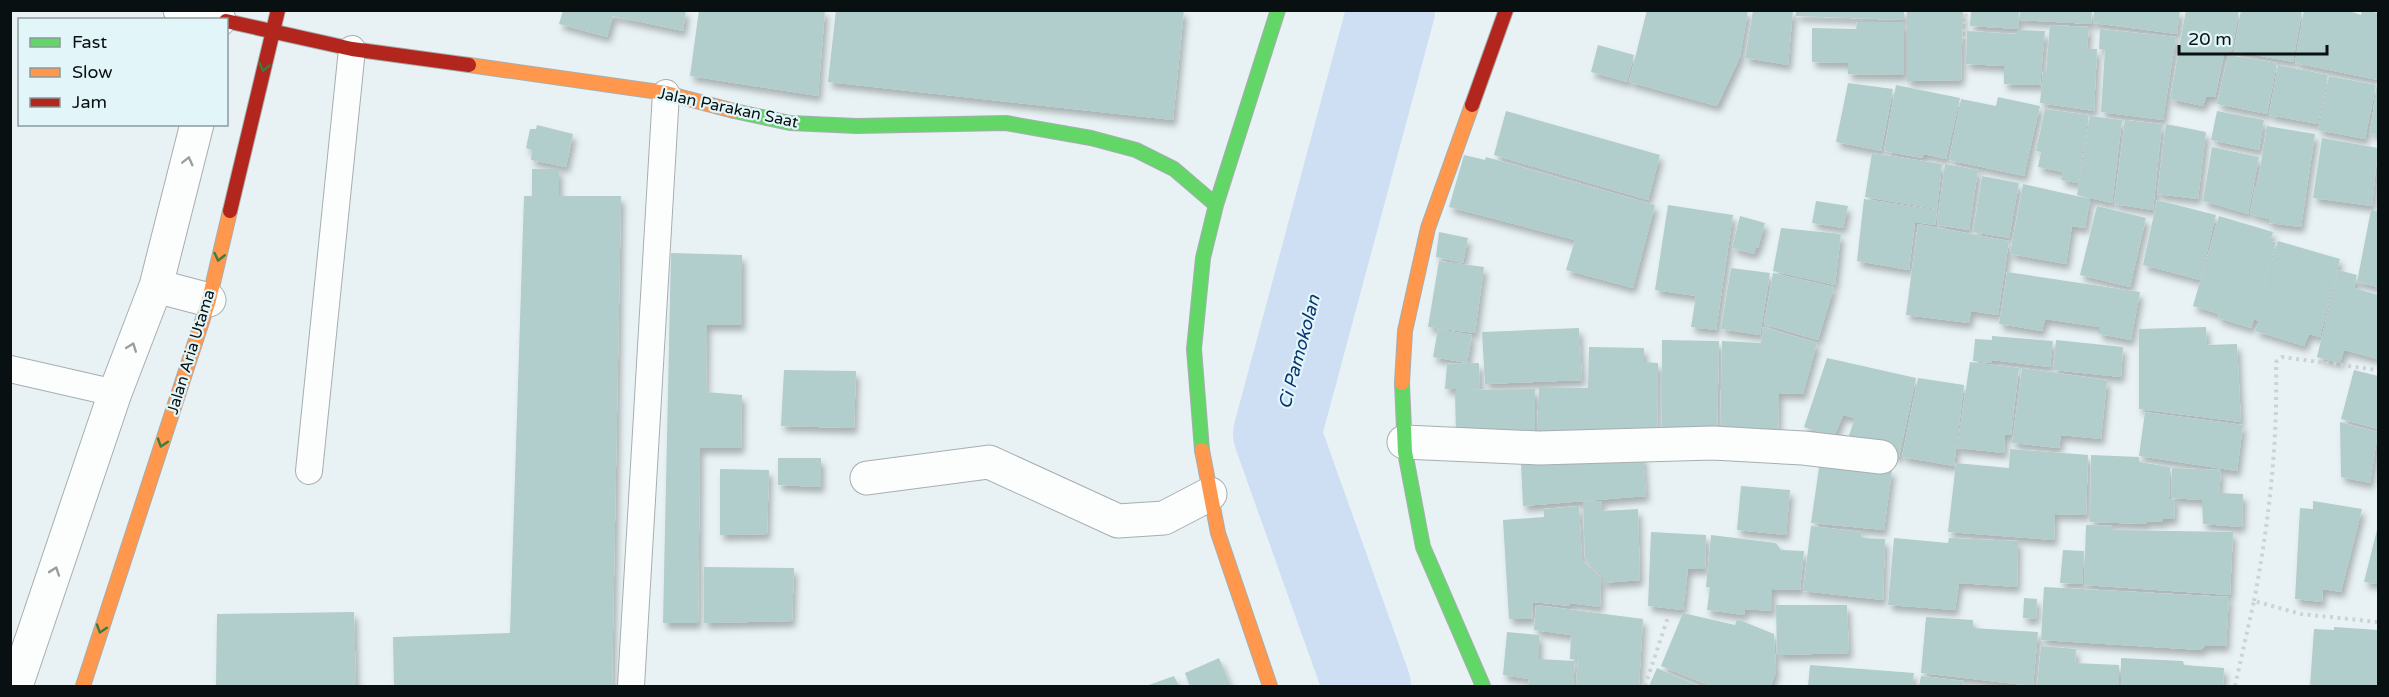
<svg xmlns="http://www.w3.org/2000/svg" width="2389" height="697" viewBox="0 0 2389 697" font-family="'Varela Round',sans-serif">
  <defs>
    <filter id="shadow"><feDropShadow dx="3.5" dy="6" stdDeviation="3" flood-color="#0004"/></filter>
  </defs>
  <rect width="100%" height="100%" fill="#e8f2f4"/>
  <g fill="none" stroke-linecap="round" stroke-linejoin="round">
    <path stroke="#cedff3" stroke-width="88" d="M 1367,686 L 1277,434 L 1391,10"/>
  </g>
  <path fill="#b1cdcc" filter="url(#shadow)" d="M 563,10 L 686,10 L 683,31 L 613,16 L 607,37 L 559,24 Z
    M 699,10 L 825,10 L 818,96 L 690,76 Z
    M 836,10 L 1184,10 L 1173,120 L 828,82 Z
    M 1647,10 L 1748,10 L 1740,57 L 1717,106 L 1629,82 Z
    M 1753,10 L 1793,10 L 1788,65 L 1745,58 Z
    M 1796,10 L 1904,10 L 1904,20 L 1796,16 Z
    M 1907,10 L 1963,10 L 1961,80 L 1907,81 Z
    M 1971,10 L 2019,10 L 2018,29 L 1970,26 Z
    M 2020,10 L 2092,10 L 2091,24 L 2019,20 Z
    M 2094,10 L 2180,10 L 2177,34 L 2093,23 Z
    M 2186,10 L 2239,10 L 2232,50 L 2224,55 L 2215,97 L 2206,97 L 2203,106 L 2170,99 Z
    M 2241,10 L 2302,10 L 2293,62 L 2234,51 Z
    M 2304,10 L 2346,10 L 2361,15 L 2362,10 L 2378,13 L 2378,80 L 2295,63 Z
    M 1857,22 L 1904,22 L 1904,75 L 1848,74 L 1848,63 L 1812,62 L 1812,28 L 1856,29 Z
    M 2050,25 L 2089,27 L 2087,49 L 2097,49 L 2094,111 L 2040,103 L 2043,72 L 2046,72 Z
    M 2100,29 L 2176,37 L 2163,120 L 2101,112 L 2105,50 L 2099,49 Z
    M 2017,30 L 2045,31 L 2040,85 L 2004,84 L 2004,66 L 1966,64 L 1967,31 L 2017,34 Z
    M 1598,45 L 1634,55 L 1627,82 L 1591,72 Z
    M 2228,55 L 2277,63 L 2267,114 L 2217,104 Z
    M 2278,65 L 2328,75 L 2318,124 L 2269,115 Z
    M 2329,76 L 2376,85 L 2365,139 L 2318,130 Z
    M 1848,83 L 1893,89 L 1881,151 L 1836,142 Z
    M 2377,83 L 2378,83 L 2378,135 L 2370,133 Z
    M 1896,85 L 1960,98 L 1946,159 L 1924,154 L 1922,158 L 1884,151 Z
    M 1998,97 L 2040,106 L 2024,176 L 1949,160 L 1961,99 L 1996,106 Z
    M 2045,109 L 2089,115 L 2078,183 L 2061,180 L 2063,172 L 2038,167 L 2041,152 L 2036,151 Z
    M 1506,111 L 1660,155 L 1648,200 L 1494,155 Z
    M 2217,111 L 2264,120 L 2259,150 L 2211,140 Z
    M 2090,116 L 2122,120 L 2112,203 L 2077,195 Z
    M 2125,120 L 2162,124 L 2153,210 L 2114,204 Z
    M 2166,124 L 2206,132 L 2198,199 L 2157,194 Z
    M 537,125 L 573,134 L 566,167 L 531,160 L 532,150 L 526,148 L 530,129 L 536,129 Z
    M 2267,126 L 2315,134 L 2301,227 L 2269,223 L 2269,219 L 2250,214 L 2255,187 L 2257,187 Z
    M 2322,138 L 2378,148 L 2372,206 L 2313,198 Z
    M 2212,147 L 2259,157 L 2248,214 L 2203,201 Z
    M 1872,153 L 1942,164 L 1937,209 L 1865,197 Z
    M 1464,155 L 1485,160 L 1486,157 L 1655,205 L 1633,288 L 1566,270 L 1575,240 L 1449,207 Z
    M 1945,164 L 1978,170 L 1969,230 L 1937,225 Z
    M 532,169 L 559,169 L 559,196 L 621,196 L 612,686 L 394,686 L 393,637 L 510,633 L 524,196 L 532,196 Z
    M 1982,176 L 2019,183 L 2009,238 L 1973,232 Z
    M 2023,184 L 2090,199 L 2085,228 L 2072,226 L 2066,264 L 2010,254 Z
    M 1864,199 L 1937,210 L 1935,225 L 1915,222 L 1909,270 L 1857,261 Z
    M 2157,200 L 2216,215 L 2200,280 L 2143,265 Z
    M 1816,201 L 1848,206 L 1843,228 L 1812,223 Z
    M 1668,205 L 1733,215 L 1716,330 L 1691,327 L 1696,296 L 1655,290 Z
    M 2097,206 L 2146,218 L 2130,287 L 2080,275 Z
    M 2371,210 L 2378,211 L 2378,287 L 2357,282 Z
    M 1740,216 L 1765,223 L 1758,248 L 1756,248 L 1754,254 L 1732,248 Z
    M 2219,216 L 2273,232 L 2270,241 L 2276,242 L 2256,311 L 2278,241 L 2340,259 L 2320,337 L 2309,334 L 2304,346 L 2255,331 L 2259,321 L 2254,319 L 2251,328 L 2218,318 L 2219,314 L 2193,306 Z
    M 1918,224 L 2009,241 L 1998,315 L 1971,311 L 1969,323 L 1906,315 Z
    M 1781,228 L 1841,234 L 1835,285 L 1773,271 Z
    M 1439,232 L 1468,238 L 1463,263 L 1436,257 Z
    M 671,253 L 742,255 L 742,325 L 707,325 L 706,392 L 742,395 L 741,448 L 700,448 L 698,623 L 663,623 Z
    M 1439,261 L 1484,267 L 1475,333 L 1428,327 Z
    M 1731,268 L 1770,273 L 1760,335 L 1721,329 Z
    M 2338,270 L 2357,275 L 2354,288 L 2378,295 L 2378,359 L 2344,350 L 2340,363 L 2317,357 Z
    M 2007,272 L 2140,292 L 2131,340 L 2099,334 L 2099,327 L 2045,319 L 2042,331 L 1999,324 Z
    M 1773,273 L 1834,287 L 1818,340 L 1764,324 Z
    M 1763,327 L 1817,343 L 1803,394 L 1779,393 L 1778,435 L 1720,435 L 1722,341 L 1761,343 Z
    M 2206,327 L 2207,345 L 2237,344 L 2241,422 L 2139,409 L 2139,329 Z
    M 1579,328 L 1582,380 L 1485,384 L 1482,332 Z
    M 1438,329 L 1472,335 L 1467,363 L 1433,357 Z
    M 1992,336 L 2053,341 L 2050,367 L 1992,360 L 1991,363 L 1973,361 L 1975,339 L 1992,340 Z
    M 1662,340 L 1719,341 L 1717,430 L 1662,434 Z
    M 2056,340 L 2123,347 L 2121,377 L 2053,370 Z
    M 1589,347 L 1644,348 L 1644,362 L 1658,363 L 1657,434 L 1537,431 L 1539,387 L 1588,388 Z
    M 1827,358 L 1916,378 L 1899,457 L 1847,441 L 1855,418 L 1843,415 L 1834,437 L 1804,427 Z
    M 1970,362 L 2019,368 L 2011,435 L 2005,435 L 2004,453 L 1957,448 Z
    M 1479,363 L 1480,389 L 1445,389 L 1447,364 Z
    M 2022,368 L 2107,380 L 2101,439 L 2061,435 L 2059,448 L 2012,443 Z
    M 784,370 L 856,371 L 854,428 L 781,426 Z
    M 2354,370 L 2378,376 L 2378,429 L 2341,419 Z
    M 1918,378 L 1964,385 L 1954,466 L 1902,457 Z
    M 1535,389 L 1535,435 L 1456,436 L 1455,390 Z
    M 2145,412 L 2243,425 L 2237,471 L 2139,456 Z
    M 2340,422 L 2378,432 L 2370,483 L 2341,477 Z
    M 2010,449 L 2088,455 L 2086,515 L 2055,514 L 2054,540 L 1948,532 L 1956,463 L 2009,468 Z
    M 1643,455 L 1646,496 L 1523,506 L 1521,465 Z
    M 2091,455 L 2139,457 L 2139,462 L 2170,467 L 2169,499 L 2175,500 L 2174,519 L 2163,519 L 2163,522 L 2147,521 L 2147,524 L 2090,522 Z
    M 778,458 L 821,458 L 821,487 L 778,485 Z
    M 1820,461 L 1892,470 L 1884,530 L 1811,523 Z
    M 2172,468 L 2221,470 L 2219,493 L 2243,494 L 2242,527 L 2203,524 L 2202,500 L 2171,498 Z
    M 720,469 L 769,470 L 767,534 L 720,535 Z
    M 1741,486 L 1790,490 L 1786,535 L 1737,530 Z
    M 1602,501 L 1602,511 L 1638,509 L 1640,580 L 1603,583 L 1603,576 L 1585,558 L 1583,502 Z
    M 2313,501 L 2362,509 L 2341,592 L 2323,589 L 2322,602 L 2295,599 L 2300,508 L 2313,509 Z
    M 1579,506 L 1582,560 L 1601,577 L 1600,607 L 1570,603 L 1570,606 L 1533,602 L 1532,619 L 1509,619 L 1503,520 L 1544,517 L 1544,509 Z
    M 2086,525 L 2112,526 L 2112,530 L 2233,532 L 2230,595 L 2084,585 Z
    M 1811,526 L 1861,532 L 1861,538 L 1885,539 L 1883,600 L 1803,591 Z
    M 2378,526 L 2378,584 L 2364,582 Z
    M 1651,532 L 1706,535 L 1705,569 L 1688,569 L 1683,610 L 1648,606 Z
    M 1711,535 L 1776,543 L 1781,550 L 1804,551 L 1800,590 L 1772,589 L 1772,611 L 1745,609 L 1744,615 L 1707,610 L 1710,587 L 1706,587 Z
    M 1894,538 L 1948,543 L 1949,538 L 2018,541 L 2017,587 L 1959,583 L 1955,610 L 1888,605 Z
    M 2063,550 L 2084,551 L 2082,584 L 2060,583 Z
    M 704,567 L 794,568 L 792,621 L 704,623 Z
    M 2044,587 L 2229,597 L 2226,646 L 2205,646 L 2201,650 L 2041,640 Z
    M 2024,598 L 2037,599 L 2036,619 L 2023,618 Z
    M 1536,605 L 1643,619 L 1639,686 L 1576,686 L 1578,659 L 1570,659 L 1571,635 L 1534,630 Z
    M 1776,605 L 1847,605 L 1849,653 L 1777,655 Z
    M 354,612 L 356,686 L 216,686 L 217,614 Z
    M 1683,613 L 1735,625 L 1737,619 L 1774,634 L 1776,671 L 1771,686 L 1711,686 L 1661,666 Z
    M 1926,617 L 1973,620 L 1973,628 L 2038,632 L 2033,686 L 1921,673 Z
    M 2334,627 L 2378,630 L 2378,686 L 2310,686 L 2314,629 L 2334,630 Z
    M 1507,632 L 1539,635 L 1539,659 L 1575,661 L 1573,686 L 1528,686 L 1529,679 L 1503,675 Z
    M 2041,646 L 2076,649 L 2075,663 L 2119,665 L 2119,686 L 2037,686 Z
    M 1219,658 L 1231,686 L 1190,686 L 1185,673 Z
    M 2121,658 L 2183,661 L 2184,665 L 2224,668 L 2223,686 L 2121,686 Z
    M 1810,665 L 1914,673 L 1912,686 L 1808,686 Z
    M 1657,668 L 1699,686 L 1649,686 Z
    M 1174,676 L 1179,686 L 1146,686 Z
    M 1921,676 L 1964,681 L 1963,686 L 1919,686 Z"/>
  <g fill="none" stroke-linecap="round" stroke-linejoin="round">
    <defs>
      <path id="lane" d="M 10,369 L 115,393
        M 309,471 L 352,49
        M 631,686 L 666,93"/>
      <path id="street" d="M 180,10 L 219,20
        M 156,286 L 209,300
        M 1404,442 L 1539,448 L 1713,443 L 1803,448 L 1881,457
        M 867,478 L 989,462 L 1118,521 L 1164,518 L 1210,494
        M 16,686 L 115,393 L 156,286 L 197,124"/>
      <path id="fast" d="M 734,111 L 790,123 L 857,126 L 1006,123 L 1091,138 L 1136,150 L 1174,169 L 1216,205
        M 1402,383 L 1405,452 L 1423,547 L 1483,686
        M 1202,450 L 1194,349 L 1203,258 L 1216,205 L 1278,10"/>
      <path id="slow" d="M 469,65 L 666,93 L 734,111
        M 1402,383 L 1405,331 L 1428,228 L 1472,105
        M 1202,450 L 1218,533 L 1270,686
        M 83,686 L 209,300 L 230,211"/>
      <path id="jam" d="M 226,21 L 352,49 L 469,65
        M 1472,105 L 1506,10
        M 230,211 L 278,10"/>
    </defs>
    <use href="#lane" stroke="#a7aeb0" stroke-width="28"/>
    <use href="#street" stroke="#a7aeb0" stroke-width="35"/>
    <use href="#fast" stroke="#a7aeb0" stroke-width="16"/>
    <use href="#slow" stroke="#a7aeb0" stroke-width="16"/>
    <use href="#jam" stroke="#a7aeb0" stroke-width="16"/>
    <path stroke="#cfd2d4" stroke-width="4" stroke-dasharray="3 4.5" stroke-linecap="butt" d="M 1964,39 L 1966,10
      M 2254,601 C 2269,522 2278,443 2276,362 L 2282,357 L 2378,370
      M 1645,686 L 1669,614
      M 2235,686 L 2254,601 L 2301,614 L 2378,622"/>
    <use href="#lane" stroke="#fcfdfd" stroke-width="26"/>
    <use href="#street" stroke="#fcfdfd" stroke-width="33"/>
    <use href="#fast" stroke="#63d668" stroke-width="14"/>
    <use href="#slow" stroke="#ff974d" stroke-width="14"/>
    <use href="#jam" stroke="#b3261e" stroke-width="14"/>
  </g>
  <defs><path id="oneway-chevron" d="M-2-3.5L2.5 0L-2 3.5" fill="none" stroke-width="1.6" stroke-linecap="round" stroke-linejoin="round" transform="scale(1.5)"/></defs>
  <g stroke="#3a7d41">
    <use href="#oneway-chevron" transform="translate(264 67) rotate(103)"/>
    <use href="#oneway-chevron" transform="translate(219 257) rotate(103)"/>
    <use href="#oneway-chevron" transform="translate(162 443) rotate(108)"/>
    <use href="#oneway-chevron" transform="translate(101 629) rotate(108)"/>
  </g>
  <g stroke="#9b9e9f">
    <use href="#oneway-chevron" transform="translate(188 161) rotate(-76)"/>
    <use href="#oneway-chevron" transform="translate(132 347) rotate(-69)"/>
    <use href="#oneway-chevron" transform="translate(55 571) rotate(-71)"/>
  </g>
  <g text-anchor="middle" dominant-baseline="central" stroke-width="4.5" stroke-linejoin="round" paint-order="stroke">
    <g font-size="16" fill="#091011" stroke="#e2f6fa">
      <text transform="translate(728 108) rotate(12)">Jalan Parakan Saat</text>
      <text transform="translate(191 352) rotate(-73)">Jalan Aria Utama</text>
    </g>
    <g font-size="18" font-style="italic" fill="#08356f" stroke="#e2f6fa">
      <text transform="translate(1299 352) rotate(-75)">Ci Pamokolan</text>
    </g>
  </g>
  <rect width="2389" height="697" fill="none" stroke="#091011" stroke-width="24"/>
  <rect x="18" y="18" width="210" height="108" fill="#e2f6fa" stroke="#8b9a9d" stroke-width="1.5"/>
  <rect x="30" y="38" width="30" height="9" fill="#63d668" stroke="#8b9a9d" stroke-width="1.5"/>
  <text x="72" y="48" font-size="18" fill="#091011">Fast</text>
  <rect x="30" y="68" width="30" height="9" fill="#ff974d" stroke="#8b9a9d" stroke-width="1.5"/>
  <text x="72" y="78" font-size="18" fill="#091011">Slow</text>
  <rect x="30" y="98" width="30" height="9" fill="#b3261e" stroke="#8b9a9d" stroke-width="1.5"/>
  <text x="72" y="108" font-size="18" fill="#091011">Jam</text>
  <path d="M2179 45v9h148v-9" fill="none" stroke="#091011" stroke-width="3"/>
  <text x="2188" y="45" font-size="18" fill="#091011" stroke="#e2f6fa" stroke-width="4.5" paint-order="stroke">20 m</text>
</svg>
